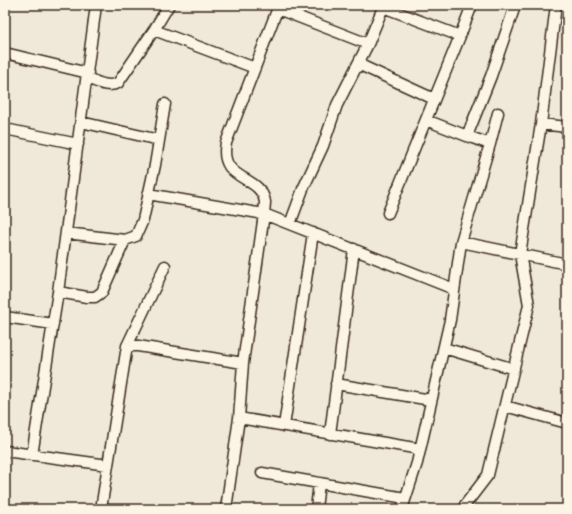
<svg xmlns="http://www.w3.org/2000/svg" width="572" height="514" viewBox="0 0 572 514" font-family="'Indie Flower',sans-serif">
  <rect width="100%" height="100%" fill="#f0e9d9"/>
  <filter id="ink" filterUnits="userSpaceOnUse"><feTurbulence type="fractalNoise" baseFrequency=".025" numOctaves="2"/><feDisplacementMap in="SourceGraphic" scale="8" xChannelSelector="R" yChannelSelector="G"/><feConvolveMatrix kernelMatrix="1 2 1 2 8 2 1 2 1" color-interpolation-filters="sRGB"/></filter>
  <g filter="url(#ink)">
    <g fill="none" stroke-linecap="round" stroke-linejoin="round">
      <defs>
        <path id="minor" d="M 383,7 L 460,36 L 472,5
          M 278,9 L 368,44
          M 154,30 L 169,5
          M 5,53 L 88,73
          M 358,64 L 434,99
          M 87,78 C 97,82 108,88 118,83 L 154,30 L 255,68
          M 426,120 L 467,136
          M 81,122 L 159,140
          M 541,124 L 567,127
          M 5,129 L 78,144
          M 490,144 L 498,113
          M 148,194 L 264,214 C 264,211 265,206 265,202 C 261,174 218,182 226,143 L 279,5
          M 388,213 L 460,36
          M 290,224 L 303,189 L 323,146 L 337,105 L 368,44 L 384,5
          M 66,233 L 125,240 L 136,236 L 143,220 L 155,165 L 165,104
          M 461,242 L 490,144 L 467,136 L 491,76 L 515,6
          M 58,292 L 87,297 L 95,297 L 102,292 L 125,240
          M 5,317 L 53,324
          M 127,346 L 165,266
          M 444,348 L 514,369
          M 336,384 L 431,400
          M 505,406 L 567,423
          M 284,426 L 313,233
          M 330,434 L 354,249
          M 420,449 L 239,418 L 243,363 L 264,214 L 454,289
          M 5,451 L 108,465
          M 32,455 L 58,292 L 96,5
          M 262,473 L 405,498
          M 101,509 L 127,346 L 138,346 L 243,363
          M 226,509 L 239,418
          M 316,509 L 319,483
          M 402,509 L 417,463 L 450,320 L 461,242 L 567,264
          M 464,509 L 465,505 L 488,475 L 529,305 L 520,254 L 541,124 L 556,5"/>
      </defs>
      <use href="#minor" stroke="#3b2a1e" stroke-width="13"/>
      <use href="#minor" stroke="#fcf5e5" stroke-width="10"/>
    </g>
  </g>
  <rect width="572" height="514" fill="none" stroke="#fcf5e5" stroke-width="20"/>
  <rect x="10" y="10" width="552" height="494" fill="none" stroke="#3b2a1e" stroke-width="1.5" filter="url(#ink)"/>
</svg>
